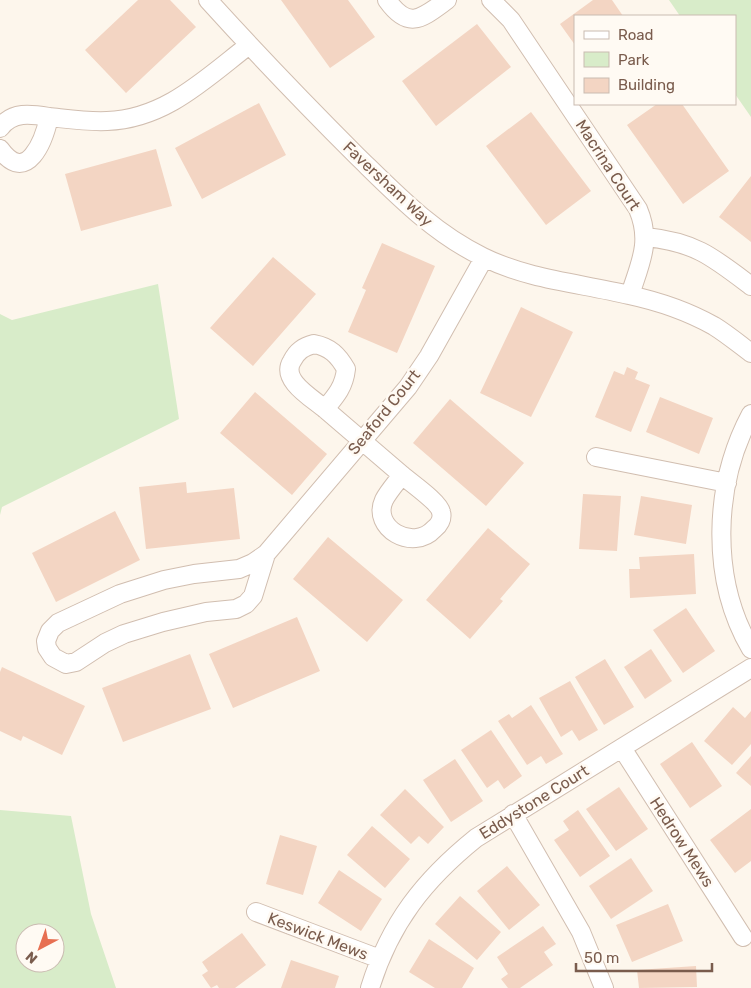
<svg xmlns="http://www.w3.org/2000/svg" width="751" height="988" viewBox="0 0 751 988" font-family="Rubik,sans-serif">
  <rect width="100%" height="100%" fill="#fdf6ec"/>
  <path fill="#d8ecc9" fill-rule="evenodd" d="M 669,0 L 751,0 L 751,117 L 735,94 L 735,16 L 680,16 Z
    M 158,284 L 179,419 L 2,507 L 0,515 L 0,314 L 12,320 Z
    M 0,810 L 71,816 L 91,914 L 116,988 L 0,988 ZM 25,933 L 55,933 L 55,963 L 25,963 Z"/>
  <path fill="#f3d5c3" d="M 138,0 L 170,0 L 196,27 L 126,93 L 85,50 Z
    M 281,0 L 348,0 L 375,37 L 330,68 Z
    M 593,0 L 612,0 L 623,16 L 575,16 L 575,45 L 560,24 Z
    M 477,24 L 511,67 L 436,126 L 402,81 Z
    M 259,103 L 286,155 L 202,199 L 175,148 Z
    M 657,104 L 682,104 L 729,171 L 683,204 L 627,125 Z
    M 531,112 L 591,191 L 546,225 L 486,146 Z
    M 156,149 L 172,206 L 81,231 L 65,174 Z
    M 751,176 L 751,242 L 719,217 Z
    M 382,243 L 435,266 L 397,353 L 348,332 L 366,290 L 362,288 Z
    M 273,257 L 316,294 L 253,366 L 210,328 Z
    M 521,307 L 573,332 L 531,417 L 480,393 Z
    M 627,367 L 638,372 L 635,379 L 650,385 L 631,432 L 595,417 L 614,371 L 624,375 Z
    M 255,392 L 327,454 L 292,495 L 220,433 Z
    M 660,397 L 713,418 L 699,454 L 646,432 Z
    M 450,399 L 524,463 L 486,506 L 413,443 Z
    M 186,482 L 187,493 L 234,488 L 240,539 L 146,549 L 139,487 Z
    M 583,494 L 621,496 L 617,551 L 579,549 Z
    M 641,496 L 692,505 L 686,544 L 634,535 Z
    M 115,511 L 140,560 L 56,602 L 32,553 Z
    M 488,528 L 530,564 L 500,599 L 503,601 L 470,639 L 426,600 Z
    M 328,537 L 403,600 L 367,642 L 293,579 Z
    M 694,554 L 696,594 L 630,598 L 629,569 L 640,569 L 639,557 Z
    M 686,608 L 715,651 L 683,673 L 653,630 Z
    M 297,617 L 320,671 L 233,708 L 209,654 Z
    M 651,649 L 672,681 L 645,699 L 624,667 Z
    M 190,654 L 211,709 L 123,742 L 102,688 Z
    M 605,659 L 634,707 L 604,725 L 575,677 Z
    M 2,667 L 85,706 L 62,755 L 23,736 L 21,741 L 0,731 L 0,672 Z
    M 570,681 L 598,730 L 579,741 L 572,730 L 561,737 L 539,698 Z
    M 531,705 L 563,754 L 546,764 L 541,756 L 527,765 L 498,721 L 509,714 L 512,718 Z
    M 733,707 L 745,718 L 751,711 L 751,744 L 732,765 L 704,741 Z
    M 491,730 L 522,776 L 504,789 L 498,780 L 487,788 L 461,750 Z
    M 692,742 L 722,786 L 690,808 L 660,764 Z
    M 751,756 L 751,786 L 736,773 Z
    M 455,759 L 483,801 L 451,822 L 423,780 Z
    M 619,787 L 648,829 L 616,851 L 586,809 Z
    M 405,789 L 444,827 L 428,844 L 419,836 L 411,844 L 380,815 Z
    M 751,809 L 751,861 L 735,873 L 710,840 Z
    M 578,810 L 610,856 L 580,877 L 554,840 L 569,830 L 563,821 Z
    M 372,826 L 410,859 L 385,888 L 347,855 Z
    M 280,835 L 317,846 L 303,895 L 266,884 Z
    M 631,858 L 653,891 L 611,919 L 589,886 Z
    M 507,866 L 540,905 L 509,930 L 477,891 Z
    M 339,870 L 382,899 L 361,931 L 318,903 Z
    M 460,896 L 501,932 L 477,960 L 435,924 Z
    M 668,904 L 683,941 L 632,962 L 616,925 Z
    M 543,926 L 556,944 L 544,952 L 553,965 L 520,988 L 508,988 L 501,979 L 508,974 L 497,957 Z
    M 242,933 L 266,965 L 235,988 L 219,988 L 217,985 L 211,988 L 202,975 L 208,971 L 202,962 Z
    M 429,939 L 474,968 L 462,988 L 435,988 L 409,972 Z
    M 291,960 L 339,976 L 335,988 L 281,988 Z
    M 696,966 L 697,987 L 639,988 L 637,970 Z"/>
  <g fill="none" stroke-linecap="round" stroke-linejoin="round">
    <defs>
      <path id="minor" d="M 208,0 C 256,53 306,105 357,156 C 396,194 433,233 483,257 C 530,280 579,283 629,295 C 657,301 689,312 714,326 C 727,334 739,344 751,353
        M 387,0 C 409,31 422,18 447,0
        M 491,0 L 511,20 L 638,209 C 652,242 640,263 630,295
        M 49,117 C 68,119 88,122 107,121 C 165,119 205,79 249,45
        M 0,128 C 12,111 31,114 49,117 C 44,140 27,186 0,149
        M 646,237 C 695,242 713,257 751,286
        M 314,344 C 330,347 338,355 346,369 C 344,387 336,396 325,409 C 312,398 280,380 292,361 C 297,351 303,347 314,344 Z
        M 325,409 L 402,475
        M 751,414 C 713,485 710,579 751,649
        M 596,457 L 727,483
        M 402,475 C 411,483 439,502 441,512 C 443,519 439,525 434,529 C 413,552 371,528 384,500 C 388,492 396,483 402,475 Z
        M 266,554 L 253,596 L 246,604 L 236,609 L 206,612 L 163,622 L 124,634 L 105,643 L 76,662 L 66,664 L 53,657 L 47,648 L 46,641 L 50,631 L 58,623 L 120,594 L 164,580 L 194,574 L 239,569 L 253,563 Z
        M 266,554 L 408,387 L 429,356 L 484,258
        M 622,748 L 743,937
        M 513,814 L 581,932 L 604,988
        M 256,912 L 380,959
        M 370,988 C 390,923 424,880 476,838 L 751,668"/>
    </defs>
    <use href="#minor" stroke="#d1beb0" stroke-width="20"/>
    <use href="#minor" stroke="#fff" stroke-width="18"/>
  </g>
  <g text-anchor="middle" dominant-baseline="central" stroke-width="5" stroke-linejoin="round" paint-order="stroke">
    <g font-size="16" fill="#7a5c4d" stroke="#fffaf3">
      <text transform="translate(608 165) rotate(57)">Macrina Court</text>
      <text transform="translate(388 184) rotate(43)">Faversham Way</text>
      <text transform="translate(384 412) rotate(-51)">Seaford Court</text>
      <text transform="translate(534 802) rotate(-32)">Eddystone Court</text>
      <text transform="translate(682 842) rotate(57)">Hedrow Mews</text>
      <text transform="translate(318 936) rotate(21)">Keswick Mews</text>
    </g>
  </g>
  <rect x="574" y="15" width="162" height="90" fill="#fffaf3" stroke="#cabbb1"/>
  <rect x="584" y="31" width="25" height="8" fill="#ffffff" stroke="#cabbb1"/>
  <text x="618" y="40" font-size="15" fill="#7a5c4d">Road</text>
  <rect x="584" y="52" width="25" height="15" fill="#d8ecc9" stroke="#cabbb1"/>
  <text x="618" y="65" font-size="15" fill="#7a5c4d">Park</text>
  <rect x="584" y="78" width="25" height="15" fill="#f3d5c3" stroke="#cabbb1"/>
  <text x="618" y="90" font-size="15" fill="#7a5c4d">Building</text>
  <g transform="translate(40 948) rotate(221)"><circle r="24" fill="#fffaf3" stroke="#cabbb1"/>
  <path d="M0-4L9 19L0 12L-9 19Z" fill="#e76f51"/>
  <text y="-8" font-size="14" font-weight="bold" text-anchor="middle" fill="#7a5c4d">N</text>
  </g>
  <path d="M576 963v8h136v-8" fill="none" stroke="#7a5c4d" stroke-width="2.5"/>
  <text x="584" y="963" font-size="15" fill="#7a5c4d" stroke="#fffaf3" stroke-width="4" paint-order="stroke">50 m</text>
</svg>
